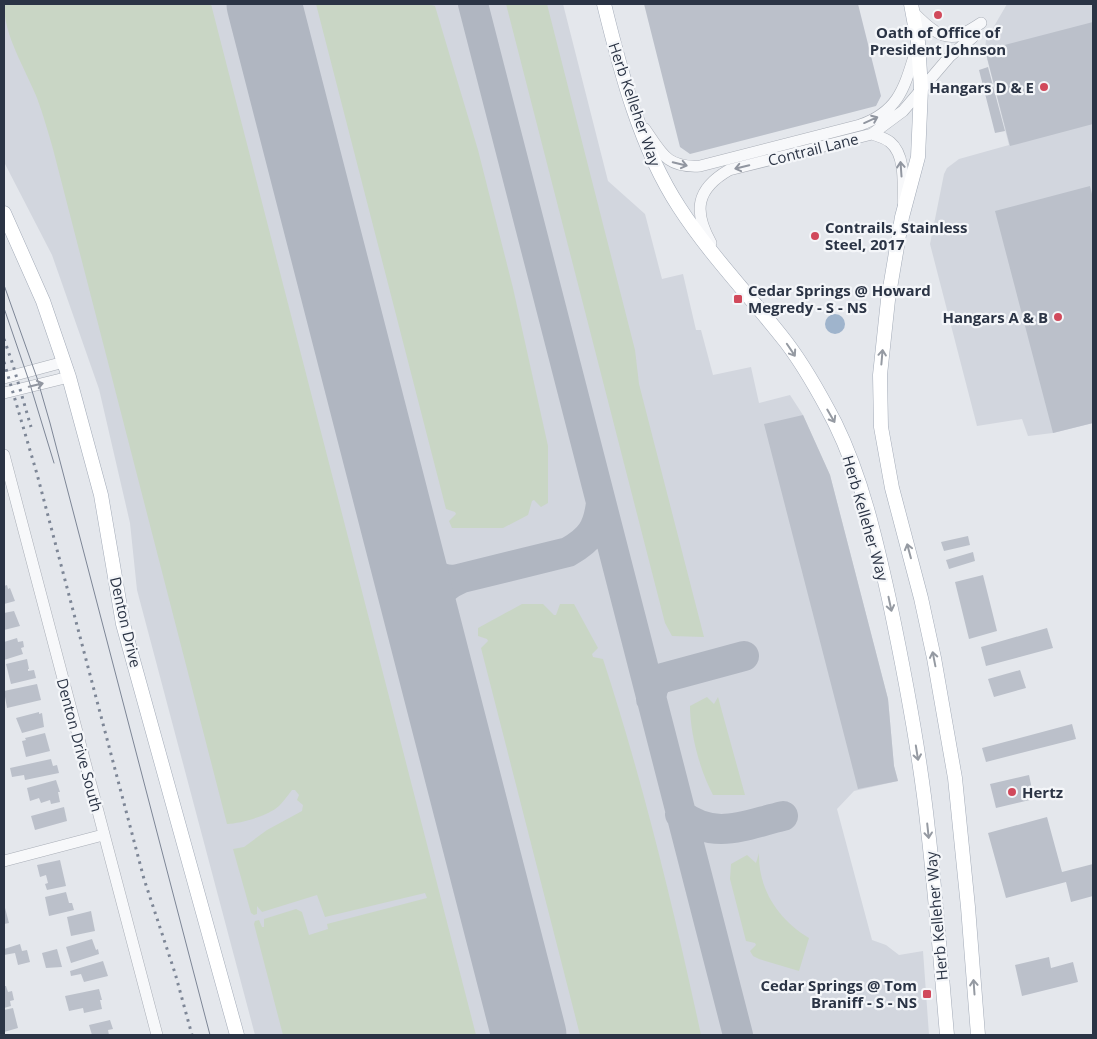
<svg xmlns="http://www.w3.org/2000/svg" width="1097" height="1039" viewBox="0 0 1097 1039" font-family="'Open Sans',sans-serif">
  <rect width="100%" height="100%" fill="#e4e7ec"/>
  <path fill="#d2d6de" d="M 4,4 L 563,4 L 608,181 L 645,214 L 662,279 L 683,274 L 696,330 L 701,330 L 713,375 L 751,367 L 759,403 L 790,395 L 803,415 L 830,475 L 888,699 L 894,766 L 898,781 L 854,791 L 837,809 L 872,940 L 886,945 L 899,955 L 923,951 L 929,1035 L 255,1035 L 137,590 L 130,523 L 99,389 L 52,255 L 4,162 Z
    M 1007,4 L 1093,4 L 1093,423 L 1053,433 L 1028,436 L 1022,419 L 977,426 L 930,244 L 944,174 L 947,168 L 959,159 L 1009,145 L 985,50 L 986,40 Z"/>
  <path fill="#c9d6c5" d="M 4,4 L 211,4 L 476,1035 L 283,1035 L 254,924 L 255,921 L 259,920 L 262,927 L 264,927 L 264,919 L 296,909 L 302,912 L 309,935 L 328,929 L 327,924 L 427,898 L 425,893 L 325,917 L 317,895 L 262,912 L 257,906 L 257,914 L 254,915 L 251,913 L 233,849 L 244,847 L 267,830 L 302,811 L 303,805 L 297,800 L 299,795 L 295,790 L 292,790 C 288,795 284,801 279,806 C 268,816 242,823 227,824 L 53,149 C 48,132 43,114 37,98 C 25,68 4,36 4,4 Z
    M 316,4 L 428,4 L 435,6 L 478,150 L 513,288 L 548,446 L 548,503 L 541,507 L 534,500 L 532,501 L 528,515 L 503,528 L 452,528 L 449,521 L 456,514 L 455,512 L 446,509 Z
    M 506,4 L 547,4 L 635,350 L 639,384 L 704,637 L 672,636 L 665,623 Z
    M 522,604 L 543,604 L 554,615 L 556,615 L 560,604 L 574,604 L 598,648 L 592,654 L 593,657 L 603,659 C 643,782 674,909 701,1035 L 580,1035 L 481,648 L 488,641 L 487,639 L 478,636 L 478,628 Z
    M 707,697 L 714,704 L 718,697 L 745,795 L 713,795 C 700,771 690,733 690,706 Z
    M 759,853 C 758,889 778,919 809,938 L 799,971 L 759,959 L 753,956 L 750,951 L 756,945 L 755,943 L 746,941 L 730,879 L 731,864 L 747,855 L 756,863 Z"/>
  <path fill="#9fb4cc" d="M825 324a10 10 0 1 1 20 0a10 10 0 1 1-20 0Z"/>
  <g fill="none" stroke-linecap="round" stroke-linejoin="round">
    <path stroke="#b0b6c1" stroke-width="30" d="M 473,4 L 738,1035
      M 406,554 C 418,570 434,579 454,580 L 568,552 C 591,539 598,528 601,503
      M 426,635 C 426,610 436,589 460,579
      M 651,699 L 653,688 L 659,679 L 744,656
      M 680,814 C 715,841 744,825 783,816"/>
    <path stroke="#b0b6c1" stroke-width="75" d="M 264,4 L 529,1035"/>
  </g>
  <path fill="#bbc0ca" d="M 644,4 L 858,4 L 881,96 L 876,106 L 690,154 L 680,147 Z
    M 1093,22 L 1093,124 L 1010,146 L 985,50 Z
    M 988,67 L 1005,131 L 995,133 L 979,70 Z
    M 1090,186 L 1093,198 L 1093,423 L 1053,433 L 995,211 Z
    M 803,415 L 830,475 L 888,699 L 894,766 L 898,781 L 858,789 L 764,424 Z
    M 968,536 L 970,545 L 944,551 L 941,542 Z
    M 973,552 L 975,561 L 949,569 L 946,560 Z
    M 983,575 L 997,631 L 969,639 L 955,582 Z
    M 7,585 L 8,589 L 10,588 L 15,601 L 4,604 L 4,586 Z
    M 14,611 L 20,626 L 4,630 L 4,613 Z
    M 1047,628 L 1053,648 L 986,666 L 981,647 Z
    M 17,638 L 18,642 L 23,641 L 24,647 L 21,648 L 23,654 L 4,660 L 4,642 Z
    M 27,659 L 29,669 L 28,669 L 28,671 L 34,670 L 36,678 L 11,684 L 6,664 Z
    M 1020,670 L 1026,688 L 994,697 L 988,679 Z
    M 37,684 L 41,700 L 7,708 L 4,691 Z
    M 39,712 L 39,714 L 42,713 L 44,727 L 22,733 L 16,718 Z
    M 1072,724 L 1076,739 L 986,762 L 982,748 Z
    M 45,733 L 50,751 L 26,757 L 22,741 L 26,740 L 25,738 Z
    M 51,759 L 53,766 L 57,765 L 59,773 L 25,780 L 24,775 L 12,777 L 10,768 Z
    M 1029,775 L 1034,799 L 996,808 L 990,784 Z
    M 56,780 L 60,792 L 58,792 L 60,802 L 51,804 L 50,800 L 41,803 L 39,798 L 30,801 L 27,788 Z
    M 64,807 L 67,821 L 35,830 L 31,816 Z
    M 1047,817 L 1062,872 L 1093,864 L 1093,896 L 1071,902 L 1066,882 L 1006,898 L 988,833 Z
    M 60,860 L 66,886 L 47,890 L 45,884 L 48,883 L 46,875 L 40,877 L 37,865 Z
    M 66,892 L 69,903 L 72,903 L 74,910 L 49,916 L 45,897 Z
    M 4,904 L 9,923 L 4,924 Z
    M 91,911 L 95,931 L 71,936 L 67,917 Z
    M 92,939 L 96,950 L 98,949 L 99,954 L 71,963 L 66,947 Z
    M 20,944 L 22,951 L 27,950 L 30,962 L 18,965 L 15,953 L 4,955 L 4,949 Z
    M 57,949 L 62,967 L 46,968 L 42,953 Z
    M 1049,957 L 1051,968 L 1073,962 L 1078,982 L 1022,996 L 1015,965 Z
    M 103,961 L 108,976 L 84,982 L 81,974 L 71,976 L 70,971 Z
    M 4,986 L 6,986 L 8,992 L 12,991 L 14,1000 L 10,1001 L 11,1006 L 4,1008 Z
    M 99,989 L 102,1000 L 100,1000 L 102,1009 L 84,1013 L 83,1008 L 69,1011 L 65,996 Z
    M 13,1008 L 18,1028 L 4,1032 L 4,1010 Z
    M 110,1020 L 113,1029 L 108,1030 L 109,1035 L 92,1035 L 89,1025 Z"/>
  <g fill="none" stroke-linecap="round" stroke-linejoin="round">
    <defs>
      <path id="minor" d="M 912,11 C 924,23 941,42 960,35 C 967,32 975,27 981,23
        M 645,129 C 662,154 667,168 700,166 L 860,125 C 901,111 905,84 917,47
        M 872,134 C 878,136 885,138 890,142 C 906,155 903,185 903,203
        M 711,243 C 693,211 696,189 729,170 L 872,134 L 903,111 L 950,56 L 973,37
        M 4,378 L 64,362
        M 4,393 L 69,377
        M 4,455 L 157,1035
        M 4,861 L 103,835"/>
      <path id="major" d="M 604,4 C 621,73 640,147 679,207 C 710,255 751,297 786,342 C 805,367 821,396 835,423 C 862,478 876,540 889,599 C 905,675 920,752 928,830 C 936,898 941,967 947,1035
        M 911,4 L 918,42 L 921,89 L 918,157 L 902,217 L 888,300 L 880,375 L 881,427 L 892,488 L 921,598 L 934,658 L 955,778 L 968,907 L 978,1035
        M 4,213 L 43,301 L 69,377 L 101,495 L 123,624 L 237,1035"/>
    </defs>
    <use href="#minor" stroke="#a9aeb7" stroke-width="12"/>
    <use href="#major" stroke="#a3abb8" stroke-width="15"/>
    <use href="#minor" stroke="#f7f8fa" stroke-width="11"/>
    <use href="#major" stroke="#fff" stroke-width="14"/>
    <path stroke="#7d8696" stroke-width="1" d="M 4,285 L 37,378 L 50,423 L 210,1035
      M 4,308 L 29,381 L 54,463"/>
    <path stroke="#7d8696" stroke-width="3" stroke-dasharray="2.5 5" stroke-linecap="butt" d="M 4,339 L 13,365 L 31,427
      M 4,362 L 37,474 L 144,879 L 175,973 L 192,1035"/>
  </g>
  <defs><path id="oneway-shaft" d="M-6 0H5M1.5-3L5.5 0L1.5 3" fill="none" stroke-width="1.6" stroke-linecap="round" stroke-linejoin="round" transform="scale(1.25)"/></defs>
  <g stroke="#9196a0">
    <use href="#oneway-shaft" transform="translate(871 120) rotate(-24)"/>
    <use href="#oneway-shaft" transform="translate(680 164) rotate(14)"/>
    <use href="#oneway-shaft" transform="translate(742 167) rotate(166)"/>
    <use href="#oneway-shaft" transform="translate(901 169) rotate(-94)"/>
    <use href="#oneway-shaft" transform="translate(36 385) rotate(-14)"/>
  </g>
  <g stroke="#959aa2">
    <use href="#oneway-shaft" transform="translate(791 350) rotate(56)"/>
    <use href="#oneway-shaft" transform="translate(882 357) rotate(-85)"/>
    <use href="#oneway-shaft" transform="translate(831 416) rotate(60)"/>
    <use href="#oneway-shaft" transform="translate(909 551) rotate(-105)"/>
    <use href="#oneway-shaft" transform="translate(890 604) rotate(78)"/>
    <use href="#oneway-shaft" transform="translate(934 659) rotate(-101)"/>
    <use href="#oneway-shaft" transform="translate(917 753) rotate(81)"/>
    <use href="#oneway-shaft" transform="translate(928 831) rotate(84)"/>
    <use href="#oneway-shaft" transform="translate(974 987) rotate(-94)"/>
  </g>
  <g fill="#d1495b" stroke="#f4f6f9" stroke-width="2">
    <circle cx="938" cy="15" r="5"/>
    <circle cx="1044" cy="87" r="5"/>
    <circle cx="815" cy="236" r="5"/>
    <rect x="733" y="294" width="10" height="10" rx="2.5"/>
    <circle cx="1058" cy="317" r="5"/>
    <circle cx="1012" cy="792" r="5"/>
    <rect x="922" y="989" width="10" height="10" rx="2.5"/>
  </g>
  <g text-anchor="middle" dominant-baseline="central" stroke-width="4.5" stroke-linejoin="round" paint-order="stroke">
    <g font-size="15" font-weight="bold" fill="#2b3445" stroke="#f4f6f9" text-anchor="end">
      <text x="938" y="32" text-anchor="middle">Oath of Office of<tspan x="938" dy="17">President Johnson</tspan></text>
      <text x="1034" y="87">Hangars D &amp; E</text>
      <text x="825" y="227" text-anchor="start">Contrails, Stainless<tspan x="825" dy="17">Steel, 2017</tspan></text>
      <text x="748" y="290" text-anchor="start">Cedar Springs @ Howard<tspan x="748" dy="17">Megredy - S - NS</tspan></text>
      <text x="1048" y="317">Hangars A &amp; B</text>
      <text x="1022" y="792" text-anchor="start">Hertz</text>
      <text x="917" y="985">Cedar Springs @ Tom<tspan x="917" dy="17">Braniff - S - NS</tspan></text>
    </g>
    <g font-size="15" fill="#2b3445" stroke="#f4f6f9">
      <text transform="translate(635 104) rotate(71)">Herb Kelleher Way</text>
      <text transform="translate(813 149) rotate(-14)">Contrail Lane</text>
      <text transform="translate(866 518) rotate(74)">Herb Kelleher Way</text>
      <text transform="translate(126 622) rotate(77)">Denton Drive</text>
      <text transform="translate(80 745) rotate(75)">Denton Drive South</text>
      <text transform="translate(936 916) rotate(-95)">Herb Kelleher Way</text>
    </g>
  </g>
  <rect width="1097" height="1039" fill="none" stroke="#2b3445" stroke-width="10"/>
</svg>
